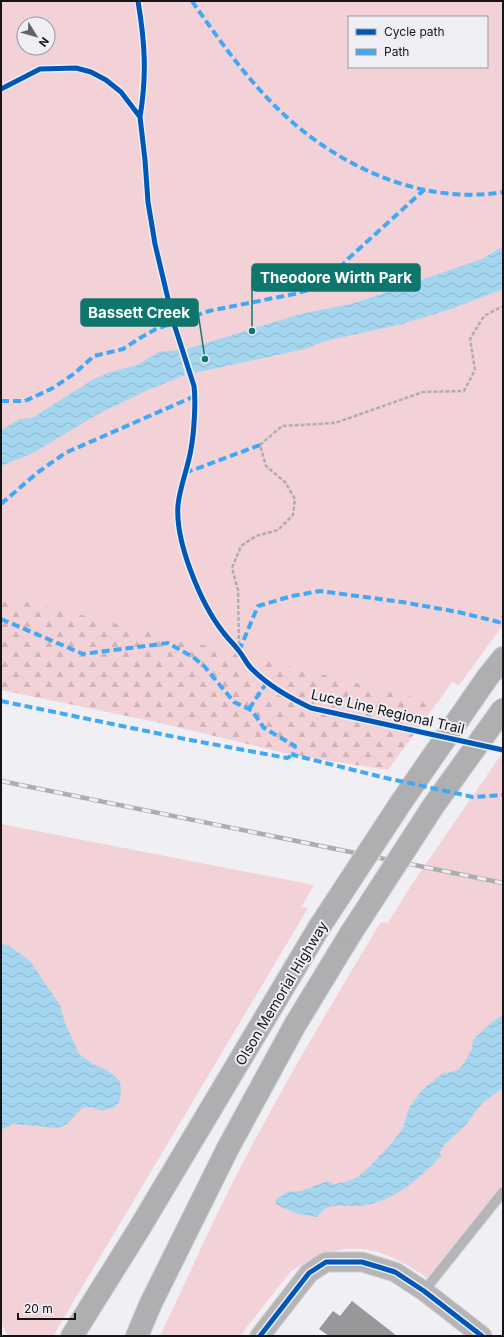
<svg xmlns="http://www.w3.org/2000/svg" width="504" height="1337" viewBox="0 0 504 1337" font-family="Inter,sans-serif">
  <defs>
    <pattern id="forest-firs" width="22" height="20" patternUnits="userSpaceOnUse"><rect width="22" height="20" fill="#f2d1d7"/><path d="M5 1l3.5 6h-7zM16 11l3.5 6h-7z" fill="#cfb3b8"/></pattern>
    <pattern id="water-waves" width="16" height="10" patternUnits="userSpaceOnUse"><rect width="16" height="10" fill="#a5d6f0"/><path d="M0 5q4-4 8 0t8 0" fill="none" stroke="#8db7cd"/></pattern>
  </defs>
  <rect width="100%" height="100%" fill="#f0eff3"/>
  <path fill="url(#forest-firs)" d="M 503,463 L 292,596 L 456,684 L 452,682 L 388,770 L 293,755 L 156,722 L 1,690 L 1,466 Z"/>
  <path fill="#f2d1d7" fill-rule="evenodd" d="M 1,1 L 503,1 L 503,625 L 459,685 L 452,682 L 437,703 L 1,595 ZM 349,17 L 487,17 L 487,67 L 349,67 ZM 24,24 L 48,24 L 48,48 L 24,48 Z
    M 503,752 L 503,1183 L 427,1278 C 378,1243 342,1238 291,1271 L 240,1336 L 160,1336 C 185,1284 208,1231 234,1180 C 279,1092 330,1006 381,922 L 388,923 L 412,884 Z
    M 1,824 L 314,885 L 301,907 L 308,908 L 53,1336 L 8,1336 L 1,1323 Z"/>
  <path fill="url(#water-waves)" d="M 503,246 L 503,289 L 451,309 L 402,324 L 325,341 L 305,349 L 185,375 L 148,390 L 96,415 L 33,453 L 1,466 L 1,430 L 20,419 L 32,418 L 92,380 L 110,372 L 137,365 L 159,352 L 187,349 L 300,314 L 355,303 L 482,259 Z
    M 1,944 L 8,945 L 30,961 L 60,1005 L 65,1023 L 79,1054 L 93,1064 L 107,1070 L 116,1077 L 120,1082 L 121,1091 L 119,1103 L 114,1107 L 102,1111 L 91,1107 L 82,1108 L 67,1124 L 58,1128 L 13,1124 L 1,1130 Z
    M 503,1014 L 503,1086 L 500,1090 L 482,1103 L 465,1126 L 445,1144 L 440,1152 L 441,1156 C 422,1175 402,1195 375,1203 C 369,1204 363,1206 357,1206 C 348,1207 334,1204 326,1208 C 323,1210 319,1214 317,1217 L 298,1214 L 277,1205 L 275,1200 L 287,1192 L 301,1191 L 328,1181 L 334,1184 L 346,1182 L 358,1177 L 371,1165 L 390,1145 L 403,1128 L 409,1108 L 422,1090 L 443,1073 L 456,1071 L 462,1066 L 472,1049 L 473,1040 L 485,1028 Z"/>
  <path fill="#f0eff3" d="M 186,347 L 194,375 L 186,377 L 178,348 Z"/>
  <path fill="#97989a" d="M 352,1301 L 397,1336 L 329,1336 L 319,1329 L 333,1311 L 340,1316 Z"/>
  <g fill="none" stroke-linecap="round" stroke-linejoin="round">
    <defs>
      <path id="service" d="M 424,1291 L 503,1192"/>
      <path id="minor" d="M 260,1336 L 309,1273 L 326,1262 L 362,1262 L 395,1272 L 424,1291 L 482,1336"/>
      <path id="primary" d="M 487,678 L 503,658
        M 72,1336 L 139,1229 L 320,926
        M 137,1336 L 151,1303 L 228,1148 L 295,1025 L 351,933"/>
    </defs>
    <use href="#service" stroke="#cdcdcf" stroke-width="11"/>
    <use href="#minor" stroke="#cdcdcf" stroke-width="21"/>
    <use href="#primary" stroke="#cdcdcf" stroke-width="24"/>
    <path stroke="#afaeaf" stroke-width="2.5" stroke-dasharray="4 2" stroke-linecap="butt" d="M 239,651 L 238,590 L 232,568 L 241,546 L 256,536 L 278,530 L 293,515 L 295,499 L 285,482 L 266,466 L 260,445 L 282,426 L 335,423 L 423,392 L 464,391 L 475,370 L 470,339 L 484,316 L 503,306"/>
    <use href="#service" stroke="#b5b5b7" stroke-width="9"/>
    <use href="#minor" stroke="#b5b5b7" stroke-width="19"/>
    <use href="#primary" stroke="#afaeb0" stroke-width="22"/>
    <defs>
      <path id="rail" d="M 1,781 L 503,883"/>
    </defs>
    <use href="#rail" stroke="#aeadae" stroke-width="4.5"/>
    <use href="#rail" stroke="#efeef4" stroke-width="3" stroke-dasharray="9" stroke-linecap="butt"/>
    <defs>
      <path id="primary-bridge" d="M 320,926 L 402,801 L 487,678
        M 351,933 L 434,805 L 503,709"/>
    </defs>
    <use href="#primary-bridge" stroke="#cdcdcf" stroke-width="24" stroke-linecap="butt"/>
    <use href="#primary-bridge" stroke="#afaeb0" stroke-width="22"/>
    <path stroke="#3fa9f5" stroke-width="4" stroke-dasharray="8 4" stroke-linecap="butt" d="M 192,1 C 217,37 243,74 275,106 C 333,164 420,206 503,192
      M 1,401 L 25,401 L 53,388 L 75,373 L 94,356 L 123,349 L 140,338 L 156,329 L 209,311 L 294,294 L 316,288 L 330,278 L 349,258 L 425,189
      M 185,473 L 260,445
      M 1,504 L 37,473 L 65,453 L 195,396
      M 1,619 L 83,654 L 168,643 L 193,657 L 204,666 L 234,702 L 249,709 L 253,712 L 264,728 L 295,746 L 293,755 L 386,778 L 473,797 L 503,795
      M 239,651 L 258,606 L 292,596 L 320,591 L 402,602 L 458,612 L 499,622 L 503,617
      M 1,701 L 185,739 L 287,758 L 293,755
      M 249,709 L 267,682"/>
    <defs>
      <path id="cycleway" d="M 138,1 C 145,43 147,75 140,117
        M 1,89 L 40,69 L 76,68 L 91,72 L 106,80 L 121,92 L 140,117 L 145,160 L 148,202 L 155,244 L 174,324 L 194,386 C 196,402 194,433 191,449 C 188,468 180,486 178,505 C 175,542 201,604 223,632 C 228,639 234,644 239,651 C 244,657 247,665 253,670 C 270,687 290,698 311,708 L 503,750
        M 260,1336 L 309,1273 L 326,1262 L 362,1262 L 395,1272 L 424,1291 L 482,1336"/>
    </defs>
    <use href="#cycleway" stroke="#efeef4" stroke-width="8"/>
    <use href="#cycleway" stroke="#0057b8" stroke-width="5"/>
  </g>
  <g text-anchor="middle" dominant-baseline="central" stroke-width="4" stroke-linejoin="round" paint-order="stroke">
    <g font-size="14" fill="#151416" stroke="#efeef4">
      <text transform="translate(388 711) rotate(13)">Luce Line Regional Trail</text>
      <text transform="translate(281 993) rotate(-59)">Olson Memorial Highway</text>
    </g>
  </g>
  <path fill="none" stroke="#0f766e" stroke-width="1.5" d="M252 331L252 278M205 359L198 312"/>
  <g fill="#0f766e" stroke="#efeef4" stroke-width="1.5">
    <circle cx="252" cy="331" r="4"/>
    <circle cx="205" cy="359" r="4"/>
  </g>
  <g fill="#0f766e" stroke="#0f766e" stroke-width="1.5">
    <rect x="252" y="264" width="168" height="27" rx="4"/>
    <rect x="81" y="299" width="117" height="27" rx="4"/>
  </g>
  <g font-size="15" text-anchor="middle" font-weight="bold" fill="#fff">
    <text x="336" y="283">Theodore Wirth Park</text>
    <text x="139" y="318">Bassett Creek</text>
  </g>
  <rect width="504" height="1337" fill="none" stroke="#151416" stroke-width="4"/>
  <rect x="348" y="16" width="140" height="52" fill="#efeef4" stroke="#98979b"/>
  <rect x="356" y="29" width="20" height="6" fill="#0057b8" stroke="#98979b"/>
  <text x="384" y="36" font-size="12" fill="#151416">Cycle path</text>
  <rect x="356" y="49" width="20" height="6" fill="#3fa9f5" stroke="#98979b"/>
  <text x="384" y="56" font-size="12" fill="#151416">Path</text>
  <g transform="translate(36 36) rotate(127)"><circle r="19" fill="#efeef4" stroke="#98979b"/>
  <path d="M0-3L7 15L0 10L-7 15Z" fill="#626163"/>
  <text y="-6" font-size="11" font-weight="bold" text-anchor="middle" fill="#151416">N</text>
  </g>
  <path d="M18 1313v6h57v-6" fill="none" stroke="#151416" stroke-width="2"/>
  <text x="24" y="1313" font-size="12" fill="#151416" stroke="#efeef4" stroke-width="3" paint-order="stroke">20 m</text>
</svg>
